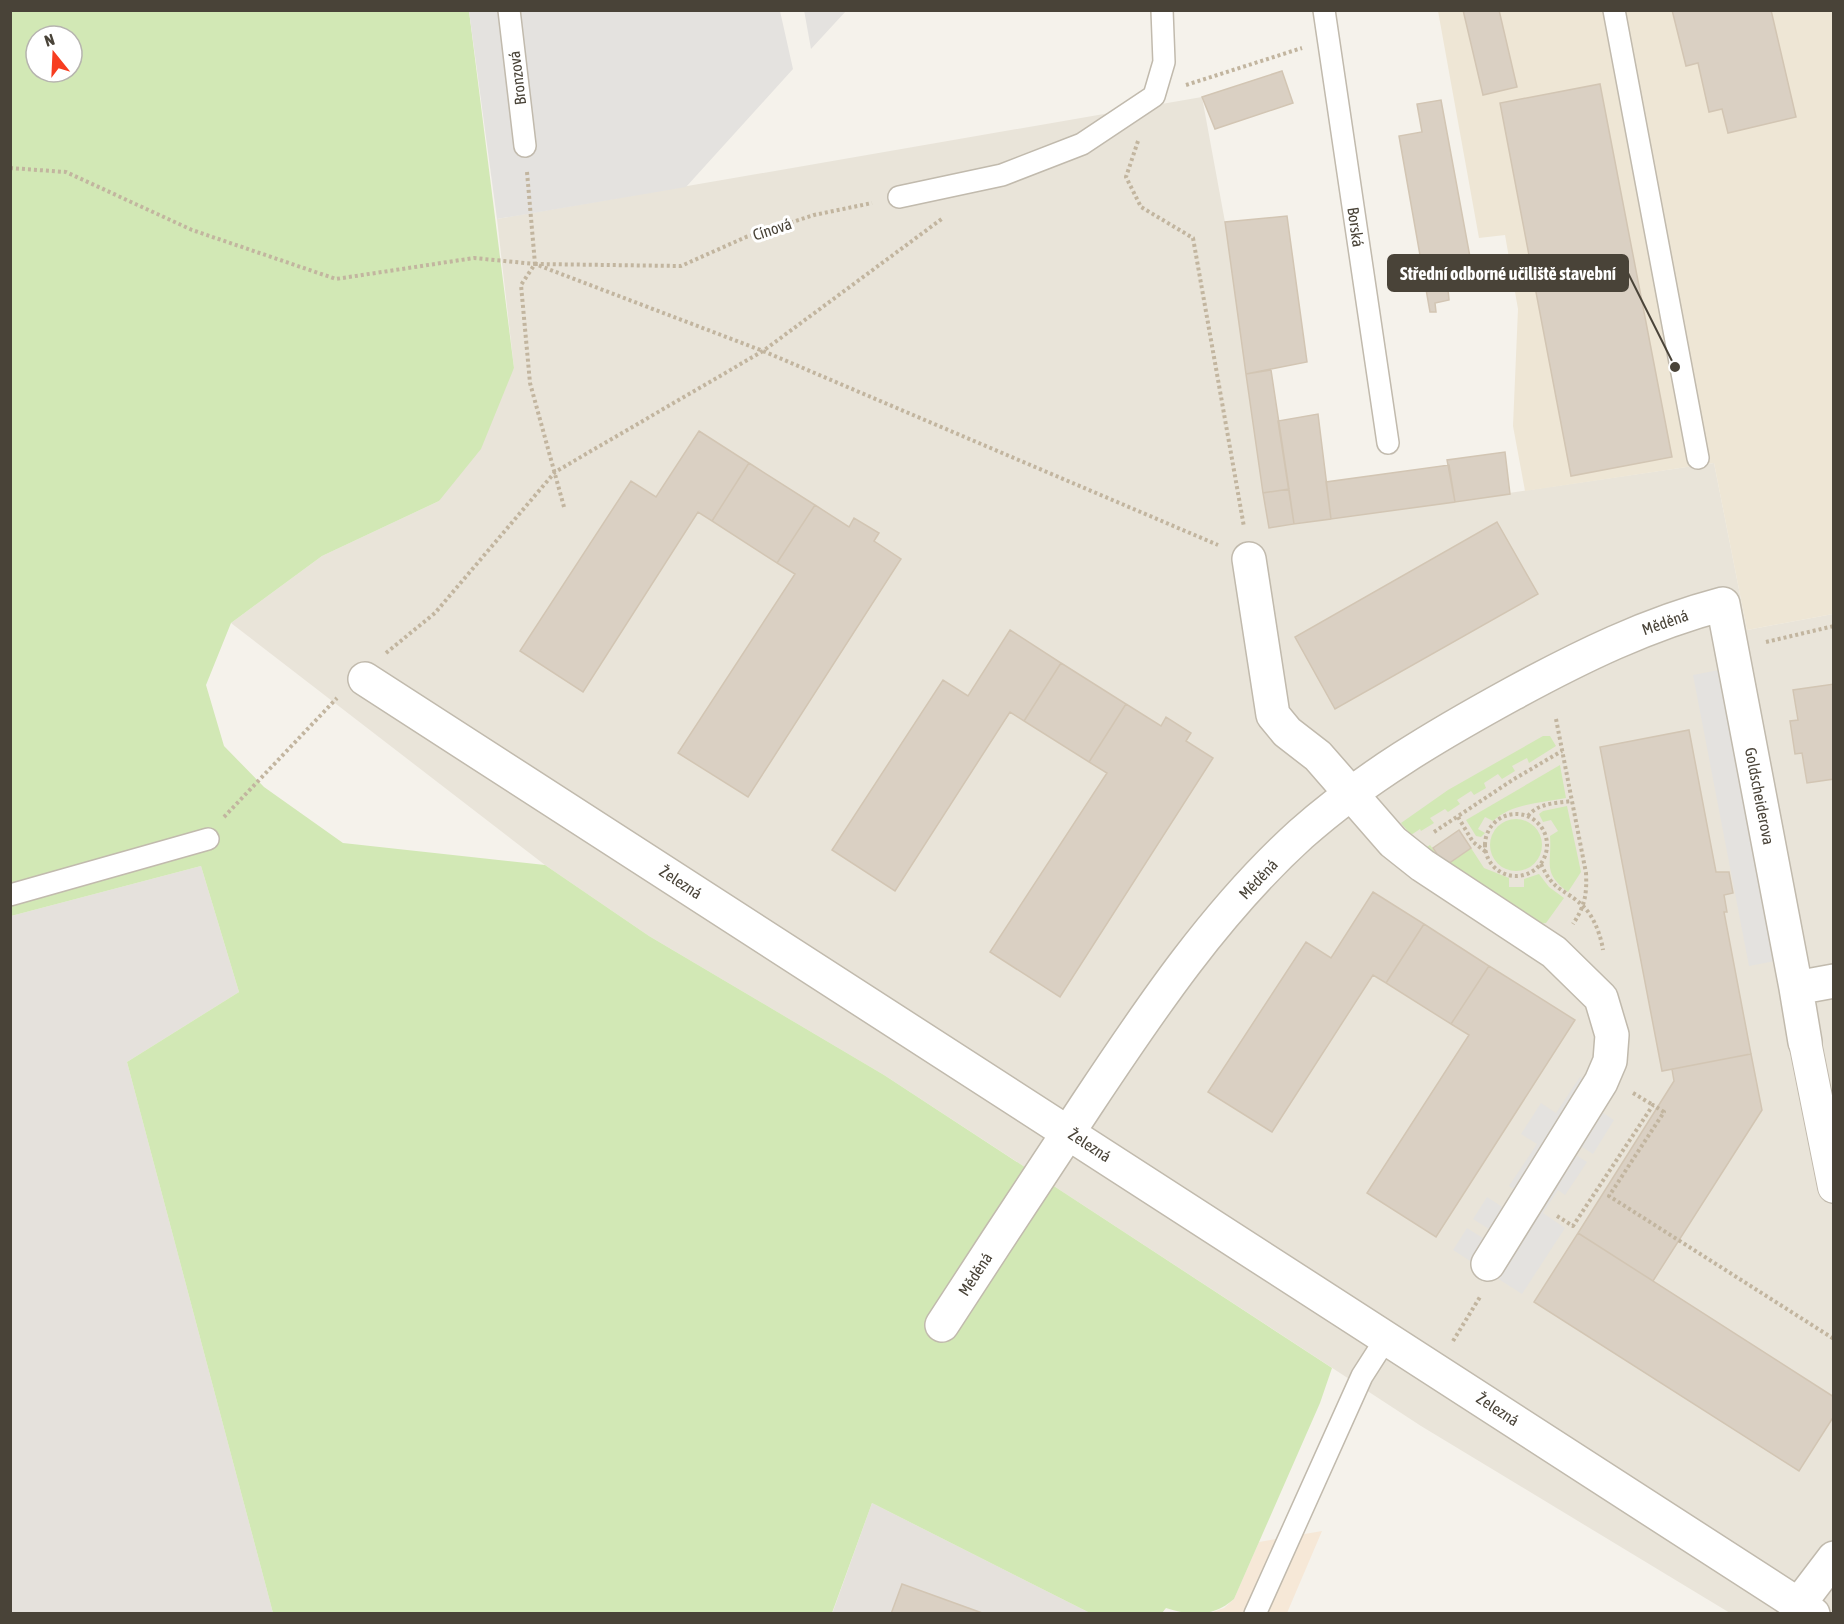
<svg xmlns="http://www.w3.org/2000/svg" width="1844" height="1624" viewBox="0 0 1844 1624" font-family="'Asap Condensed',sans-serif">
  <rect width="100%" height="100%" fill="#f5f2eb"/>
  <path fill="#e9e4d9" d="M 1202,97 L 1225,222 L 1269,528 L 1714,463 L 1747,630 L 1833,614 L 1833,1613 L 1730,1613 L 1421,1426 L 884,1075 L 649,936 L 545,865 L 231,623 L 322,556 L 439,501 L 514,368 L 497,219 Z"/>
  <path fill="#f6e8d7" d="M 1322,1531 L 1287,1613 L 1207,1614 L 1224,1608 L 1234,1599 L 1259,1542 Z"/>
  <path fill="#e5e1dc" d="M 201,866 L 239,992 L 127,1062 L 273,1613 L 11,1614 L 11,916 Z
    M 872,1503 L 1090,1613 L 832,1614 Z"/>
  <path fill="#eee6d5" d="M 1438,11 L 1833,11 L 1833,614 L 1747,630 L 1714,463 L 1525,491 L 1513,426 L 1518,309 L 1505,235 L 1479,238 Z"/>
  <path fill="#d2e8b5" fill-rule="evenodd" d="M 11,11 L 469,11 L 514,368 L 481,449 L 439,501 L 322,556 L 231,623 L 206,685 L 224,746 L 264,787 L 343,843 L 545,865 L 649,936 L 884,1075 L 1332,1368 L 1320,1403 L 1234,1599 C 1214,1617 1190,1616 1166,1608 L 1162,1613 L 1090,1613 L 872,1503 L 832,1613 L 273,1613 L 127,1062 L 239,992 L 201,866 L 11,916 ZM 36,36 L 72,36 L 72,72 L 36,72 Z
    M 1543,736 L 1550,736 L 1556,746 L 1529,763 L 1527,758 L 1512,766 L 1515,771 L 1502,779 L 1498,774 L 1484,783 L 1486,788 L 1474,795 L 1471,791 L 1457,800 L 1460,804 L 1448,812 L 1445,809 L 1430,818 L 1434,823 L 1421,831 L 1420,829 L 1411,835 L 1401,823 L 1448,790 Z
    M 1560,765 L 1566,798 C 1541,803 1512,803 1493,821 L 1485,817 L 1478,829 L 1485,833 L 1481,837 L 1476,836 L 1466,820 Z
    M 1567,806 L 1581,872 L 1568,892 C 1542,872 1552,865 1550,836 L 1558,831 L 1551,820 L 1543,822 L 1539,814 L 1543,811 Z
    M1490 845a26 26 0 1 1 52 0a26 26 0 1 1-52 0Z
    M 1430,845 L 1445,865 L 1471,848 L 1484,868 L 1509,878 L 1509,887 L 1524,887 L 1524,879 L 1539,874 L 1549,887 L 1564,898 L 1546,923 L 1526,925 L 1523,918 L 1526,913 L 1498,896 L 1495,901 L 1488,902 L 1485,896 L 1489,889 L 1460,872 L 1456,878 L 1445,874 L 1422,850 Z"/>
  <path fill="#e4e2df" d="M 804,10 L 846,10 L 846,11 L 811,49 Z
    M 469,11 L 780,11 L 793,69 L 686,187 L 497,219 Z
    M 1719,670 L 1775,961 L 1749,966 L 1693,675 Z
    M 1580,1077 L 1590,1082 L 1594,1107 L 1614,1120 L 1593,1154 L 1573,1141 L 1568,1150 L 1587,1162 L 1565,1195 L 1558,1190 L 1543,1213 L 1565,1228 L 1522,1294 L 1453,1250 L 1467,1228 L 1486,1240 L 1492,1231 L 1473,1219 L 1487,1197 L 1507,1210 L 1518,1192 L 1509,1186 L 1537,1144 L 1521,1134 L 1541,1103 L 1556,1113 Z"/>
  <path fill="#dad0c3" stroke="#d2c5b3" stroke-width="1.5" d="M 1463,10 L 1499,10 L 1517,87 L 1483,95 Z
    M 1672,10 L 1771,10 L 1796,117 L 1728,133 L 1722,109 L 1709,112 L 1698,63 L 1686,66 Z
    M 1282,71 L 1293,103 L 1215,129 L 1202,97 Z
    M 1600,84 L 1672,457 L 1571,476 L 1500,103 Z
    M 1441,100 L 1475,284 L 1448,289 L 1449,300 L 1435,303 L 1436,312 L 1430,312 L 1399,136 L 1422,132 L 1417,104 Z
    M 1287,216 L 1307,362 L 1246,374 L 1225,222 Z
    M 1271,370 L 1289,489 L 1263,493 L 1246,374 Z
    M 1318,414 L 1331,519 L 1294,524 L 1278,421 Z
    M 699,431 L 749,463 L 712,521 L 698,512 L 583,692 L 520,651 L 631,481 L 656,497 Z
    M 1505,452 L 1510,494 L 1455,502 L 1447,460 Z
    M 749,463 L 815,505 L 777,563 L 712,521 Z
    M 1449,465 L 1455,502 L 1331,519 L 1326,482 Z
    M 1289,489 L 1294,524 L 1269,528 L 1263,493 Z
    M 815,505 L 849,527 L 854,518 L 879,533 L 874,541 L 901,559 L 748,797 L 678,753 L 795,574 L 777,563 Z
    M 1497,522 L 1538,594 L 1335,709 L 1295,637 Z
    M 1010,630 L 1061,663 L 1024,721 L 1010,712 L 895,891 L 832,850 L 943,680 L 968,696 Z
    M 1061,663 L 1126,704 L 1089,762 L 1024,721 Z
    M 1834,684 L 1834,779 L 1807,783 L 1802,753 L 1795,754 L 1790,721 L 1798,720 L 1793,690 Z
    M 1126,704 L 1161,726 L 1166,717 L 1191,733 L 1186,741 L 1213,758 L 1060,997 L 990,952 L 1107,773 L 1089,762 Z
    M 1689,730 L 1716,872 L 1729,872 L 1733,893 L 1724,895 L 1727,912 L 1724,912 L 1751,1054 L 1662,1071 L 1600,747 Z
    M 1459,830 L 1471,848 L 1445,866 L 1433,848 Z
    M 1373,892 L 1424,924 L 1386,983 L 1373,975 L 1272,1132 L 1208,1092 L 1306,942 L 1331,958 Z
    M 1424,924 L 1489,966 L 1451,1024 L 1386,983 Z
    M 1489,966 L 1575,1020 L 1436,1237 L 1367,1193 L 1469,1035 L 1451,1024 Z
    M 1751,1054 L 1762,1110 L 1653,1281 L 1578,1233 L 1674,1081 L 1672,1069 Z
    M 1578,1233 L 1834,1397 L 1834,1416 L 1799,1471 L 1534,1302 Z
    M 902,1584 L 985,1614 L 891,1614 Z"/>
  <g fill="none" stroke-linecap="round" stroke-linejoin="round">
    <defs>
      <path id="service" d="M 509,10 L 525,146
        M 1324,10 L 1388,443
        M 1614,10 L 1698,458
        M 899,197 L 1002,175 L 1082,144 L 1154,96 L 1164,62 L 1162,10
        M 10,895 L 208,839
        M 1255,1614 L 1362,1376 L 1387,1337"/>
      <path id="pedestrian" d="M 1805,1042 L 1834,1187"/>
      <path id="minor" d="M 1249,559 L 1273,715 L 1287,732 L 1318,756 L 1393,842 L 1422,865 L 1554,952 L 1601,998 L 1612,1035 L 1610,1061 L 1601,1082 L 1488,1264
        M 365,679 L 1813,1614
        M 1796,988 L 1805,1042
        M 942,1325 C 990,1251 1038,1178 1087,1104 C 1150,1009 1216,911 1301,834 C 1364,778 1439,734 1512,694 C 1580,657 1647,624 1723,604 L 1796,988 L 1834,981
        M 1799,1604 L 1834,1558"/>
    </defs>
    <use href="#service" stroke="#c1baad" stroke-width="24"/>
    <use href="#pedestrian" stroke="#c1baad" stroke-width="34"/>
    <use href="#minor" stroke="#c1baad" stroke-width="36"/>
    <path stroke="#c2b59f" stroke-width="4" stroke-dasharray="3 3" stroke-linecap="butt" d="M 1186,85 L 1302,48
      M 1138,141 L 1126,177 L 1141,207 L 1193,238 L 1244,527
      M 10,168 L 66,172 L 192,230 L 336,279 L 474,258 L 535,264 L 763,351 L 1218,545
      M 527,172 L 535,264
      M 564,507 L 530,383 L 521,285 L 535,264 L 681,266 L 746,237 L 814,215 L 872,203
      M 1766,642 L 1834,626
      M 386,653 L 435,613 L 555,472 L 763,351 L 943,218
      M 1556,719 L 1586,873 C 1587,894 1585,906 1573,924
      M1485 845a31 31 0 1 1 62 0a31 31 0 1 1-62 0Z
      M 1528,816 C 1538,803 1556,803 1572,801
      M 224,817 L 337,698
      M 1458,817 L 1473,842 L 1486,852
      M 1434,832 L 1514,779 L 1562,751
      M 1541,864 C 1554,893 1565,888 1584,907 C 1594,917 1601,936 1603,950
      M 1633,1093 L 1653,1105
      M 1557,1216 L 1573,1226 L 1653,1105 L 1664,1112 L 1609,1196 L 1834,1339
      M 1453,1341 L 1480,1297"/>
    <use href="#service" stroke="#fff" stroke-width="21"/>
    <use href="#pedestrian" stroke="#fff" stroke-width="32"/>
    <use href="#minor" stroke="#fff" stroke-width="33"/>
  </g>
  <g text-anchor="middle" dominant-baseline="central" stroke-width="6" stroke-linejoin="round" paint-order="stroke">
    <g font-size="16" fill="#494338" stroke="#fff">
      <text transform="translate(517 78) rotate(-97)">Bronzová</text>
      <text transform="translate(1356 227) rotate(82)">Borská</text>
      <text transform="translate(772 229) rotate(-18)">Cínová</text>
      <text transform="translate(1665 622) rotate(-19)">Měděná</text>
      <text transform="translate(1760 796) rotate(79)">Goldscheiderova</text>
      <text transform="translate(1258 879) rotate(-47)">Měděná</text>
      <text transform="translate(681 882) rotate(33)">Železná</text>
      <text transform="translate(1090 1145) rotate(33)">Železná</text>
      <text transform="translate(975 1274) rotate(-57)">Měděná</text>
      <text transform="translate(1498 1409) rotate(33)">Železná</text>
    </g>
  </g>
  <path fill="none" stroke="#494338" stroke-width="2" d="M1675 367L1628 273"/>
  <circle fill="#494338" stroke="#fff" stroke-width="2" cx="1675" cy="367" r="6"/>
  <rect fill="#494338" stroke="#494338" stroke-width="2" x="1388" y="255" width="240" height="36" rx="6"/>
  <g font-size="18" text-anchor="middle" font-weight="bold" fill="#fff">
    <text x="1508" y="280">Střední odborné učiliště stavební</text>
  </g>
  <rect width="1844" height="1624" fill="none" stroke="#494338" stroke-width="24"/>
  <g transform="translate(54 54) rotate(342)"><circle r="28" fill="#ffffff" stroke="#b6b4af" stroke-width="1.5"/>
  <path d="M0-4.5L10 22L0 15L-10 22Z" fill="#f73d20"/>
  <text y="-9" font-size="16" font-weight="bold" text-anchor="middle" fill="#494338">N</text>
  </g>
</svg>
